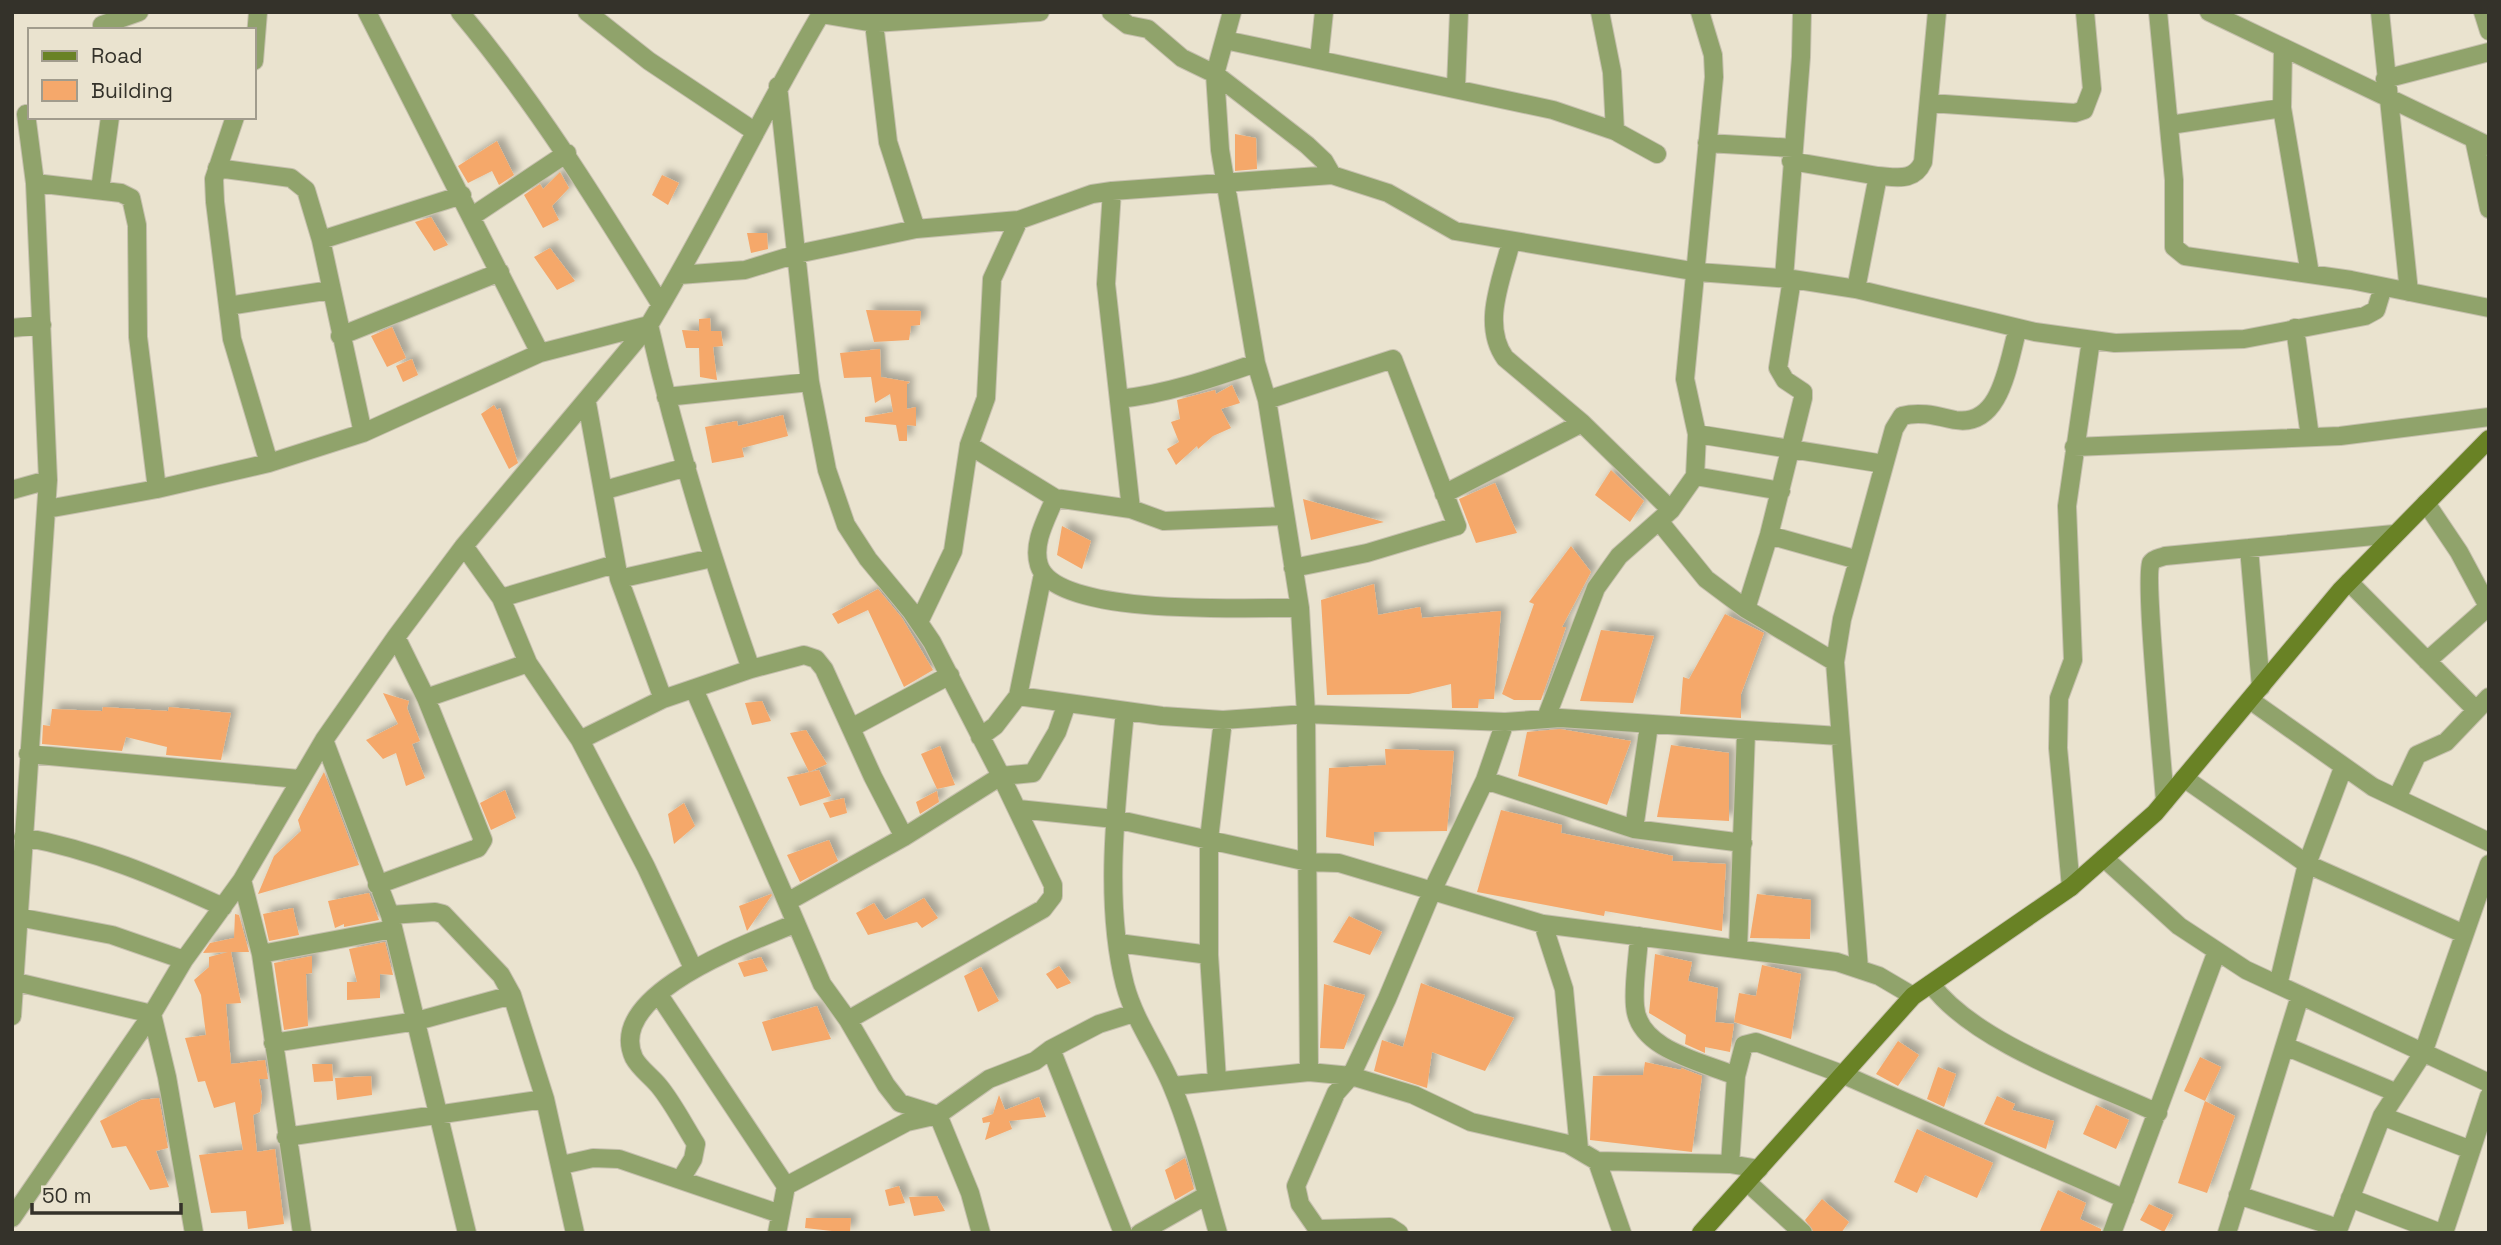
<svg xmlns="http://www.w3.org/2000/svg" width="2501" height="1245" viewBox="0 0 2501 1245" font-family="'Space Grotesk',sans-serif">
  <defs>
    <filter id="shadow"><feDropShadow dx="6" dy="-6" stdDeviation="3.5" flood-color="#0004"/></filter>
  </defs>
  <rect width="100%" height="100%" fill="#eae3cf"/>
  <path fill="#f5a86b" filter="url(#shadow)" d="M 1235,134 L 1256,138 L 1257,169 L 1235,171 Z
    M 497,141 L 514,175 L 499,185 L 492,171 L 468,183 L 458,166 Z
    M 560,172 L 569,188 L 552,206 L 559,220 L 543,228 L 524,195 L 540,184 L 543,189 Z
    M 662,175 L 679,183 L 668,205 L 652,195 Z
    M 431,217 L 448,245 L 434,251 L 415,222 Z
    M 747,233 L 767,233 L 768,249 L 751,253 Z
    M 550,248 L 575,281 L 557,290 L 534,257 Z
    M 866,310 L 921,311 L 920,325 L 911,326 L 909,340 L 874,342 Z
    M 710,318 L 711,331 L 721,331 L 723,346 L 713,347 L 717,380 L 700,377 L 699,348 L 686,348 L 682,330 L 699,331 L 699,319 Z
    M 392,327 L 406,358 L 387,367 L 371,336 Z
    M 880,349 L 881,377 L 910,382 L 907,384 L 907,409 L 916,407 L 916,426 L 907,425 L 907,441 L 899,441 L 896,425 L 865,422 L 865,417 L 893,412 L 890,394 L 875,403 L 871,377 L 844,378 L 840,353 Z
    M 412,359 L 418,375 L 403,382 L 396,366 Z
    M 1232,385 L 1240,403 L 1221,409 L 1231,428 L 1213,436 L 1198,449 L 1197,446 L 1176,465 L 1167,449 L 1179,442 L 1171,422 L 1180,419 L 1177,400 L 1215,390 L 1216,394 Z
    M 494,405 L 497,410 L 500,408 L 518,463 L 509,469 L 481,414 Z
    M 783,415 L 788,436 L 742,448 L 744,457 L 712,463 L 705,427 L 737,421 L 738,426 Z
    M 1611,470 L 1644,501 L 1630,522 L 1595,495 Z
    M 1495,483 L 1517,533 L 1476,543 L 1459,499 Z
    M 1303,499 L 1384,522 L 1311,540 Z
    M 1062,526 L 1091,541 L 1082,569 L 1057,555 Z
    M 1571,546 L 1591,572 L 1562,627 L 1566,627 L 1541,700 L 1514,700 L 1502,694 L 1534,604 L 1529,602 Z
    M 1374,584 L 1378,615 L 1420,607 L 1422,618 L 1501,611 L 1494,699 L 1479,699 L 1478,708 L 1452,708 L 1451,684 L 1409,694 L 1327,695 L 1321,600 Z
    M 878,589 L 902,618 L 933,670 L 904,687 L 868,610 L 838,624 L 832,614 Z
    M 1725,614 L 1764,633 L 1741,694 L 1741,718 L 1680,714 L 1683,677 L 1689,679 Z
    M 1601,630 L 1654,636 L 1633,703 L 1580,701 Z
    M 383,693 L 409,701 L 407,708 L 420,741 L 412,744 L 425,778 L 406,786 L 396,753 L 383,759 L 366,740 L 398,724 Z
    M 762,701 L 771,721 L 752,725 L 745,703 Z
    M 103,707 L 168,711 L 169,707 L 231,713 L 221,760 L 166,755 L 167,747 L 126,737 L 122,751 L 42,744 L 43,725 L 50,726 L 52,709 L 102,711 Z
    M 1560,729 L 1631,741 L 1607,805 L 1518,776 L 1527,732 Z
    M 806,730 L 827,764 L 809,772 L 790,733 Z
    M 1671,745 L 1729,753 L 1729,821 L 1657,817 Z
    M 940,746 L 955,785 L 937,789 L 921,754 Z
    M 1385,749 L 1454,751 L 1447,831 L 1374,832 L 1374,846 L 1326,837 L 1329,768 L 1386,765 Z
    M 819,770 L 831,796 L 800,806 L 787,777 Z
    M 324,772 L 359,865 L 258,894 L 274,856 L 301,831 L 298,820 Z
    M 505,790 L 516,818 L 491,830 L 480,803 Z
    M 937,791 L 939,802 L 920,814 L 916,802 Z
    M 844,798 L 847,813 L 830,818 L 823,803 Z
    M 684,803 L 695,826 L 674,844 L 668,814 Z
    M 1501,810 L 1562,825 L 1561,833 L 1673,856 L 1672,861 L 1726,864 L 1722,931 L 1605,911 L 1604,916 L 1477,892 Z
    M 829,840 L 838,861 L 800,882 L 787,855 Z
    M 369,893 L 379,920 L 344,927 L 344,924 L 335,928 L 328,901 Z
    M 771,894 L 772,895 L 747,931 L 739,906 Z
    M 1757,894 L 1811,900 L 1810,939 L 1750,938 Z
    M 924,898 L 938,918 L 922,928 L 917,922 L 868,935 L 856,913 L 874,903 L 885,920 Z
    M 293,908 L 299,935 L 269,941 L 263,914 Z
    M 235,914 L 239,915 L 249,952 L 231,952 L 241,1003 L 226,1004 L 231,1064 L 265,1060 L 268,1079 L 259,1079 L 262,1096 L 260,1112 L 253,1115 L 257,1152 L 275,1149 L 284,1224 L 248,1229 L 246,1211 L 211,1213 L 199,1155 L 243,1150 L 235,1102 L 214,1108 L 205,1081 L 198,1082 L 185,1038 L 206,1035 L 201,995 L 194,980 L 209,967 L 209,957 L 228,952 L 203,953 L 210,943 L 234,938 Z
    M 1349,916 L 1382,932 L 1370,955 L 1333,942 Z
    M 385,942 L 393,975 L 380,974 L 380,998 L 347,1000 L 347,982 L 357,982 L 349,949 Z
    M 1655,954 L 1692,962 L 1688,981 L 1718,988 L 1715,1022 L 1734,1024 L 1730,1052 L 1705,1047 L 1705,1053 L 1685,1044 L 1686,1035 L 1649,1013 Z
    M 312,956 L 312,973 L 306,974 L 308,1026 L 284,1030 L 274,963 Z
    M 761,957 L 768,971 L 744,977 L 738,963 Z
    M 1762,965 L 1801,974 L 1791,1039 L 1734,1022 L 1739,993 L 1756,996 Z
    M 1059,966 L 1071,983 L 1057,989 L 1046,974 Z
    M 981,967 L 999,1001 L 978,1012 L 964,976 Z
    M 1421,983 L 1514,1018 L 1485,1071 L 1432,1052 L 1427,1088 L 1374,1071 L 1382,1040 L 1403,1047 Z
    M 1324,984 L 1365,995 L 1344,1049 L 1320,1048 Z
    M 817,1006 L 831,1039 L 772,1051 L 762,1022 Z
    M 1898,1041 L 1919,1055 L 1898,1086 L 1876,1074 Z
    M 2200,1057 L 2221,1067 L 2205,1101 L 2184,1091 Z
    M 1645,1062 L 1681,1070 L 1681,1068 L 1702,1076 L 1692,1152 L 1590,1140 L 1593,1076 L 1643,1075 Z
    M 312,1064 L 332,1064 L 333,1081 L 314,1082 Z
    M 1938,1067 L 1956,1074 L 1944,1107 L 1927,1099 Z
    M 371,1076 L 372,1095 L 337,1100 L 335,1078 Z
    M 999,1095 L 1005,1110 L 1039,1097 L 1046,1117 L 1009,1121 L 1012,1129 L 985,1140 L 990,1122 L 983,1123 L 982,1118 L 993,1114 Z
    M 1997,1096 L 2015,1104 L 2012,1110 L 2054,1121 L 2046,1149 L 1984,1124 Z
    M 159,1098 L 168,1148 L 156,1151 L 169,1187 L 150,1190 L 126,1146 L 112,1148 L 100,1121 L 141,1100 Z
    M 2205,1101 L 2235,1116 L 2207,1193 L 2178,1183 Z
    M 2096,1105 L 2129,1120 L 2116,1149 L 2083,1134 Z
    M 1917,1129 L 1993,1163 L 1977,1198 L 1925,1175 L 1917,1193 L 1894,1182 Z
    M 1185,1158 L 1194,1189 L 1175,1200 L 1165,1170 Z
    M 899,1186 L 905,1203 L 889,1206 L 885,1190 Z
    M 2058,1190 L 2086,1203 L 2080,1219 L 2101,1229 L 2101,1233 L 2039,1233 Z
    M 937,1196 L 945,1211 L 914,1216 L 909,1197 Z
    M 1822,1199 L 1849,1222 L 1841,1233 L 1814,1233 L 1805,1220 Z
    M 2149,1204 L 2173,1215 L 2164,1232 L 2140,1220 Z
    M 806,1218 L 851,1218 L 850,1233 L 805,1228 Z"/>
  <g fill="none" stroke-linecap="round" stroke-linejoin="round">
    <defs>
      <path id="street" d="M 367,12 L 540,353
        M 460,12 C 537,104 598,203 661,305
        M 587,12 L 649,61 L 754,131
        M 1111,12 L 1128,25 L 1148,29 L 1182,58 L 1215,74 L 1307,145 L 1324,161 L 1332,175
        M 1232,12 L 1215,74 L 1220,150 L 1256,363 L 1267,400 L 1300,608 L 1306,714 L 1309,1072
        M 1600,12 L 1612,72 L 1615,131
        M 2158,12 L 2174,180 L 2174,247 L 2185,256 L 2351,280 L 2489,308
        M 2209,12 L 2489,146
        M 2380,12 L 2409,292
        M 2483,12 L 2489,31
        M 821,14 L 874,23 L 1040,12
        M 874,23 L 888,142 L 916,229
        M 102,25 L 139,12
        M 1225,40 L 1553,110 L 1615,131 L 1657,154
        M 2283,48 L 2282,108 L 2310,274
        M 1319,59 L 1324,12
        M 254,61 L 258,12
        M 2385,79 L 2489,52
        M 778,86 L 810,382 L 827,470 L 846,525 L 868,559 L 911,611 L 932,642 L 1001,776 L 1053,885 L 1053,896 L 1043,909 L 848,1020
        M 1456,87 L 1459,12
        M 1930,103 L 2075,113 L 2084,110 L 2092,89 L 2085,12
        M 235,117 L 214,179 L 215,202 L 232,339 L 269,463
        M 2170,125 L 2282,108
        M 2474,139 L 2489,209
        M 1707,143 L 1793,148
        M 1791,161 L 1878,176
        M 217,168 L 291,178 L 306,190 L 321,240 L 363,433
        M 35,183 L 121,193 L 131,198 L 137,225 L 138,337 L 157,489
        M 100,190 L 110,117
        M 1112,191 L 1106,284 L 1131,509
        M 471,217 L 567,153
        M 321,240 L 462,195
        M 679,275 L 745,270 L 797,254 L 916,229 L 1019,220 L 1092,194 L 1112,191 L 1332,175 L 1388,193 L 1455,231 L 1698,272 L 1792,279 L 1856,289 L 2035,332 L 2115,343 L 2244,339 L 2365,316 L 2376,310 L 2383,287
        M 1784,278 L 1801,57 L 1802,12
        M 1856,289 L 1878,176 C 1897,177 1914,182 1923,162 L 1937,12
        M 228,306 L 331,290
        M 12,328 L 42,325
        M 2295,328 L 2310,437
        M 340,336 L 500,272
        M 666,397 L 810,382
        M 1119,399 C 1167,394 1210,379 1256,363
        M 1267,400 L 1393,359 L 1457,526 L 1367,553 L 1293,568
        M 587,403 L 619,579 L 663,699
        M 1582,423 L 1671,510
        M 1697,434 L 1884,464
        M 969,445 L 1055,498 L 1131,509 L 1164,521 L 1284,516
        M 2074,447 L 2340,436 L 2489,417
        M 1695,476 L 1781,491
        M 12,490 L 48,480
        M 605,490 L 687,467
        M 1444,494 L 1582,423 L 1505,358 C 1481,324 1502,279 1511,242
        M 1055,498 C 1047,518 1032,543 1039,565 C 1055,618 1252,607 1300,608
        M 2426,503 L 2459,552 L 2489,608
        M 47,509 L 157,489 L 269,463 L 363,433 L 540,353 L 649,325 C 676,442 711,556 751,669
        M 1659,521 L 1706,579 L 1746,609 L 1835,662
        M 1769,535 L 1858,560
        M 464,546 L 501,598 L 528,663 L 580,740 L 646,867 L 693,968
        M 2249,548 L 2261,687
        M 619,579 L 712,558
        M 2349,582 L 2476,710
        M 501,598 L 615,564
        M 1746,609 L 1769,535 L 1803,398 L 1803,392 L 1785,380 L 1778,368 L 1792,279
        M 919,622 L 953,551 L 969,445 L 986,398 L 992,279 L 1019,220
        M 2427,661 L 2488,607
        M 694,689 L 787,902
        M 1018,696 L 1162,716 L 1223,720 L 1306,714 L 1505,722 L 1560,718 L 1839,736
        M 426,698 L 528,663
        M 2250,700 L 2373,787 L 2489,842
        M 1125,711 C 1117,798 1103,900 1125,985 C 1135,1022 1158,1052 1172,1086 C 1191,1131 1204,1185 1218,1233
        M 1546,718 L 1596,588 L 1619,556 L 1671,510 L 1695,476 L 1697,434 L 1685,379 L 1714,77 L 1713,55 L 1700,12
        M 851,728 L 950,675
        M 980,737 L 995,726 L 1018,696 L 1043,574
        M 324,740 L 390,915 L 467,1233
        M 580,740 L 663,699 L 751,669 L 804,655 L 816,659 L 824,669 L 873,777 L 904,837
        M 28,754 L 299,779
        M 2184,778 L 2307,864 L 2464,934
        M 1485,780 L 1634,829 L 1743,843
        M 2397,798 L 2417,755 L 2446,742 L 2489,697
        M 2165,801 C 2163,771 2144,576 2151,563 C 2154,558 2160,558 2165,556 L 2394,534
        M 1018,809 L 1115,819 L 1308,862 L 1339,863 L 1543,924 L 1837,962 L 1879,976 L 1913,996
        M 1634,829 L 1649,725
        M 23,837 C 94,850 158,877 223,907
        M 2104,858 L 2179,926 L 2246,970 L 2489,1083
        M 242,880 L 261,954 L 302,1233
        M 377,885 L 478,848 L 483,840 L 426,698 L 396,637
        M 2071,887 L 2058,748 L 2059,698 L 2073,660 L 2067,506 L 2091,340
        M 390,915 L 435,912 L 443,914 L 501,975 L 512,995 L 545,1099 L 575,1233
        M 18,917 L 112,935 L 184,960
        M 1543,924 L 1564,989 L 1579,1149
        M 1639,936 C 1638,959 1633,984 1635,1006 C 1638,1050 1703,1062 1736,1076
        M 1118,943 L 1209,955
        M 1738,949 L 1746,732
        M 261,954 L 393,929
        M 1859,969 L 1835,662 L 1842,619 L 1894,429 L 1902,416 C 1920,411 1937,416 1955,420 C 2002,428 2008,361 2018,328
        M 12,981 L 152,1014 L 167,1077 L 194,1233
        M 1931,984 C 1974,1043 2091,1082 2158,1113
        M 2278,985 L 2307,864 L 2343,768
        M 659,995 L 786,1186 L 777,1233
        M 12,1016 L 48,480 L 35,183 L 26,114
        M 273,1043 L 417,1021 L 512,995
        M 2285,1046 L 2397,1093
        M 1051,1049 L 1123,1233
        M 1217,1080 L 1209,955 L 1209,839 L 1223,720
        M 1173,1086 L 1309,1072 L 1351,1076 L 1414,1095 L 1471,1122 L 1568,1144 L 1597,1161 L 1730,1164 L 1759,1169
        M 2382,1116 L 2471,1150
        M 286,1137 L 545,1099
        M 1597,1161 L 1622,1233
        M 1730,1164 L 1736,1076 L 1744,1045 L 1756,1042 L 1842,1074 L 2125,1199
        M 562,1165 L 593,1158 L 619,1159 L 780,1214
        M 681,1179 L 693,1159 L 696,1144 C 684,1125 673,1103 659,1086 C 651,1076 640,1069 634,1058 C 604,993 753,942 796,923
        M 1747,1182 L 1803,1233
        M 786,1186 L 907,1122 L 938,1115 L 989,1079 L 1035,1061 L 1051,1049 L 1099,1024 L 1134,1013
        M 2238,1195 L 2338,1228
        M 2350,1198 L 2441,1233
        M 12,1218 L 152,1014 L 184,960 L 242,880 L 324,740 L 396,637 L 464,546 L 649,325 C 711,223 761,115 822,12
        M 1320,1229 L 1390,1227 L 1399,1233
        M 981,1233 L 970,1193 L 938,1115 L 900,1103 L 886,1085 L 848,1020 L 822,984 L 787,902 L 904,837 L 1001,776 L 1033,773 L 1057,732 L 1067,703
        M 1140,1233 L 1207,1195
        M 1320,1233 L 1300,1204 L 1296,1186 L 1336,1093 L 1351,1076 L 1387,999 L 1433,889 L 1485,780 L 1505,722
        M 2112,1233 L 2217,951
        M 2227,1233 L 2300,996
        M 2337,1233 L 2382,1116 L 2423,1053 L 2489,864
        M 2444,1233 L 2489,1096"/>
      <path id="secondary" d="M 1701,1233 L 1913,996 L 2071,887 L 2155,813 L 2341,590 L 2489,439"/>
    </defs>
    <use href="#street" stroke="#c6c0ae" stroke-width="20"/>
    <use href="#secondary" stroke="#c6c0ae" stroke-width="20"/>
    <use href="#street" stroke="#90a36b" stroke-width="18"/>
    <use href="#secondary" stroke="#698225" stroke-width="18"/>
  </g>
  <rect width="2501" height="1245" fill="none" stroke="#34322a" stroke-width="28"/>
  <rect x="28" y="28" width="228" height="91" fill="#eae3cf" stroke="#a19c8d" stroke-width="2"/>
  <rect x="42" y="51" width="35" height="10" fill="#698225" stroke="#a19c8d" stroke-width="2"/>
  <text x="91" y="63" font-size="21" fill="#34322a">Road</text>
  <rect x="42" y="80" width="35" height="21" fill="#f5a86b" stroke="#a19c8d" stroke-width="2"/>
  <text x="91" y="98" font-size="21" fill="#34322a">Building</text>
  <path d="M32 1203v10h149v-10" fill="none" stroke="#34322a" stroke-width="3.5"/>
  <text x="42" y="1203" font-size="21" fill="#34322a" stroke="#eae3cf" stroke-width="5" paint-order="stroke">50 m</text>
</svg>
